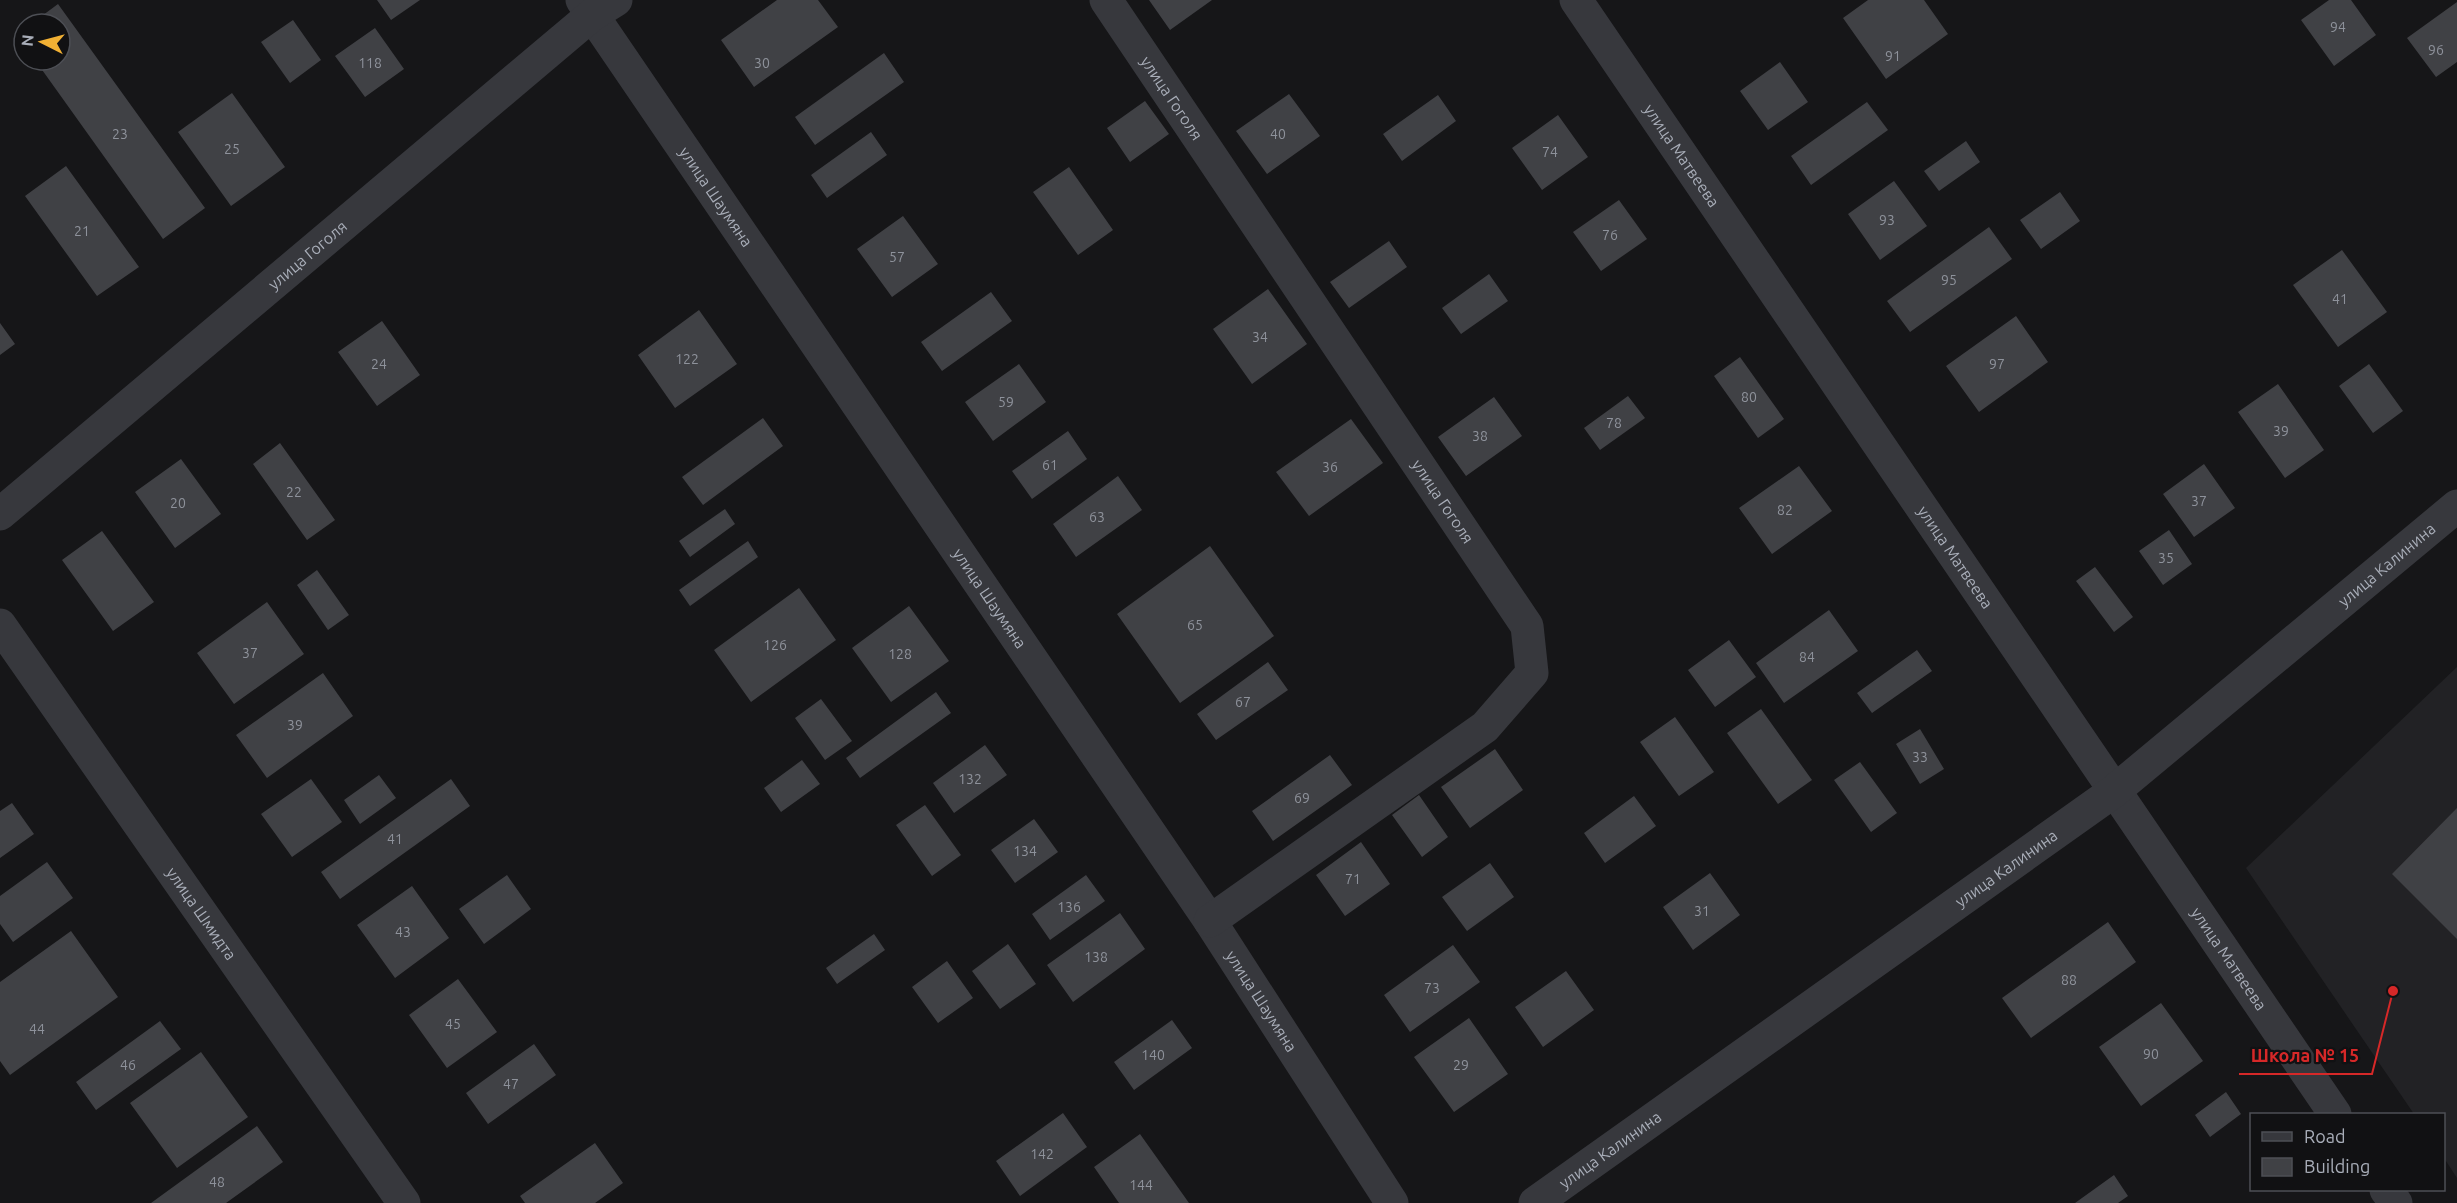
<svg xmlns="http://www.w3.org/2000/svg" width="2457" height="1203" viewBox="0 0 2457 1203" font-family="Ubuntu,sans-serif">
  <rect width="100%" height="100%" fill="#161618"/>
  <path fill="#222225" d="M 2457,667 L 2457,1178 L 2444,1158 L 2444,1114 L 2414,1114 L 2246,868 Z"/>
  <path fill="#404145" d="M 377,0 L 420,0 L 391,20 Z
    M 777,0 L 818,0 L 838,27 L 754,87 L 721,40 Z
    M 1149,0 L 1212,0 L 1170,30 Z
    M 1868,0 L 1924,0 L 1948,34 L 1886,79 L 1843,18 Z
    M 2329,0 L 2351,0 L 2376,35 L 2334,66 L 2301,20 Z
    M 2457,2 L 2457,62 L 2436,77 L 2407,38 Z
    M 58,4 L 205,208 L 163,239 L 35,60 L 60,60 L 60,24 L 31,24 Z
    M 293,20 L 321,60 L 290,83 L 261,42 Z
    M 375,28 L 404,69 L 365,97 L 335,56 Z
    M 884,53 L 904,82 L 815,145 L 795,117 Z
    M 1780,62 L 1808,102 L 1768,130 L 1740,91 Z
    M 232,93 L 285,167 L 231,206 L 178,132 Z
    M 1289,94 L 1320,136 L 1267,174 L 1236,131 Z
    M 1438,95 L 1456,121 L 1402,161 L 1383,134 Z
    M 1145,101 L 1169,134 L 1130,162 L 1107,128 Z
    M 1867,102 L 1888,130 L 1811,185 L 1791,156 Z
    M 1558,115 L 1588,157 L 1542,190 L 1512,148 Z
    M 871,132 L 887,155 L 827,198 L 811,175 Z
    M 1966,141 L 1980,162 L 1939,191 L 1924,171 Z
    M 66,166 L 139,267 L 97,296 L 25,196 Z
    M 1069,167 L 1113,230 L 1078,255 L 1033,192 Z
    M 1894,181 L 1927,226 L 1880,260 L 1848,214 Z
    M 2060,192 L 2080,221 L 2041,249 L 2020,220 Z
    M 1619,200 L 1647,239 L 1601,271 L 1573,232 Z
    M 903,216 L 938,264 L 892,297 L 857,249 Z
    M 1989,227 L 2012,259 L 1910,332 L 1887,301 Z
    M 1389,241 L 1407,267 L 1349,308 L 1330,282 Z
    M 2342,250 L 2387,312 L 2338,347 L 2293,285 Z
    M 1489,274 L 1508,301 L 1461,334 L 1442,308 Z
    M 1268,289 L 1307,344 L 1252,384 L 1213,329 Z
    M 991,292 L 1012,321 L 942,371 L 921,342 Z
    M 699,310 L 737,364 L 675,408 L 638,355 Z
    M 2016,316 L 2048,362 L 1979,412 L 1946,366 Z
    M 382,321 L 420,375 L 377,406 L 338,352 Z
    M 0,323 L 15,344 L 0,355 Z
    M 1740,357 L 1784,419 L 1758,438 L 1714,376 Z
    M 1019,364 L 1046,402 L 993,441 L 965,402 Z
    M 2369,364 L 2403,411 L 2373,433 L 2339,386 Z
    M 2278,384 L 2324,450 L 2285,478 L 2238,412 Z
    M 1628,396 L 1645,418 L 1600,450 L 1584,428 Z
    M 1494,397 L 1522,436 L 1466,476 L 1438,437 Z
    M 763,418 L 783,446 L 703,505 L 682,477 Z
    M 1351,419 L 1383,463 L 1309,516 L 1276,472 Z
    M 1068,431 L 1087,459 L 1032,499 L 1012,471 Z
    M 280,443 L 335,520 L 307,540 L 253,464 Z
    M 181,459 L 221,514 L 175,548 L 135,492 Z
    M 2204,464 L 2235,508 L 2194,537 L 2163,494 Z
    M 1799,466 L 1832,511 L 1772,554 L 1739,508 Z
    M 1118,476 L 1142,510 L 1076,557 L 1053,524 Z
    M 725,509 L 735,524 L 690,557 L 679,541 Z
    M 2169,530 L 2192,564 L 2163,585 L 2139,551 Z
    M 102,531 L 154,602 L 113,631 L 62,560 Z
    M 748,541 L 758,557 L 690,606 L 679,590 Z
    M 1210,546 L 1274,636 L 1180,703 L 1117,614 Z
    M 2095,567 L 2133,617 L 2114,632 L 2076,581 Z
    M 317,570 L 349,615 L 328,630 L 297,585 Z
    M 799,588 L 836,640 L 751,702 L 714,650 Z
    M 267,602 L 304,654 L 234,704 L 197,653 Z
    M 909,606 L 949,661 L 891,702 L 852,648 Z
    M 1829,610 L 1858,651 L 1784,703 L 1756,663 Z
    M 1729,640 L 1756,677 L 1715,707 L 1688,670 Z
    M 1917,650 L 1932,671 L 1872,713 L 1857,693 Z
    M 1268,662 L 1288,690 L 1216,740 L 1197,714 Z
    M 323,673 L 353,716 L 267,778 L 236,735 Z
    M 936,692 L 951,713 L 860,778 L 846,758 Z
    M 821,699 L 852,741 L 825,760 L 795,718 Z
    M 1761,709 L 1812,780 L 1778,804 L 1727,733 Z
    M 1675,717 L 1714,772 L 1679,796 L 1640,742 Z
    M 1920,729 L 1944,769 L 1920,784 L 1896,744 Z
    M 985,745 L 1007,775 L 954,813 L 933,783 Z
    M 1495,749 L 1523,790 L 1470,828 L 1441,787 Z
    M 1330,755 L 1352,785 L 1273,841 L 1252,811 Z
    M 802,760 L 820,784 L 781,812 L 764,788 Z
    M 1860,762 L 1897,813 L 1871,832 L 1834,780 Z
    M 379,775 L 396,798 L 360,824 L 344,800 Z
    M 311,779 L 342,822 L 292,857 L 261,814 Z
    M 451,779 L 470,806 L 340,899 L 321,872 Z
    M 1419,795 L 1448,837 L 1422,857 L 1392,815 Z
    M 1634,796 L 1656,826 L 1605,863 L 1584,833 Z
    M 12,803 L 34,834 L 0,858 L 0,811 Z
    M 925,805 L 961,855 L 932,876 L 896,825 Z
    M 2457,808 L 2457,939 L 2392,874 Z
    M 1034,819 L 1058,852 L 1015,883 L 991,850 Z
    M 1361,842 L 1390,884 L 1345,916 L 1316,875 Z
    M 47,862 L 73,898 L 13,942 L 0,924 L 0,896 Z
    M 1490,863 L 1514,897 L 1467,931 L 1442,897 Z
    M 1710,873 L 1740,915 L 1693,950 L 1663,907 Z
    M 507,875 L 531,909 L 484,944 L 459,909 Z
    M 1086,875 L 1105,901 L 1050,940 L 1032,914 Z
    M 412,886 L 449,938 L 395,978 L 357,925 Z
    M 1120,913 L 1145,949 L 1073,1002 L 1047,965 Z
    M 2108,922 L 2136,962 L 2031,1038 L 2002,998 Z
    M 71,931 L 118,997 L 10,1075 L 0,1061 L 0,982 Z
    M 874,934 L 885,950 L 837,984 L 826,968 Z
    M 1008,944 L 1036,984 L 1000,1009 L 972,971 Z
    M 1453,945 L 1480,982 L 1410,1032 L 1384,995 Z
    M 947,961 L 973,998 L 938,1023 L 912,987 Z
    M 1566,971 L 1594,1010 L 1543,1047 L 1515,1007 Z
    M 458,979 L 497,1032 L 447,1068 L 409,1015 Z
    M 2161,1003 L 2203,1061 L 2141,1106 L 2099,1047 Z
    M 1469,1018 L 1508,1074 L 1454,1112 L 1414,1057 Z
    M 1172,1020 L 1192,1048 L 1134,1090 L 1114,1062 Z
    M 160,1021 L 181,1049 L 96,1110 L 76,1082 Z
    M 534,1044 L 556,1075 L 488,1124 L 466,1093 Z
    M 201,1052 L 248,1117 L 177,1168 L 130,1103 Z
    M 2226,1092 L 2241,1114 L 2210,1137 L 2195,1115 Z
    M 1063,1113 L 1087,1147 L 1020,1196 L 996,1161 Z
    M 257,1126 L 283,1162 L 226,1203 L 151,1203 Z
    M 1140,1134 L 1189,1203 L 1119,1203 L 1094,1167 Z
    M 595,1143 L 623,1183 L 595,1203 L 525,1203 L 520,1196 Z
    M 2114,1175 L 2128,1196 L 2118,1203 L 2075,1203 Z"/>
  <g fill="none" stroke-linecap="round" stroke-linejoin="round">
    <g stroke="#37383d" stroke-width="33">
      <path id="s1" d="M 582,0 L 1210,921 L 1392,1203"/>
      <path id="s2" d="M 1106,0 L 1527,626 L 1532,673 L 1485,727 L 1210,921"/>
      <path id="s3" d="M 1576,0 L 2335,1114"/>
      <path id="s4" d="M 0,514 L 592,15 L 616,0"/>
      <path d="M 2386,1190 L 2396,1203"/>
      <path id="s5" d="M 1535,1203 L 2113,792 L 2457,506"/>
    </g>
    <path stroke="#37383d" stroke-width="33" id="s6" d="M 0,625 L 404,1203"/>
  </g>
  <g text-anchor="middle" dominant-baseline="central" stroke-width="4.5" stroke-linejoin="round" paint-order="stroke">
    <g font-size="14" fill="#8e929b">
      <text x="2338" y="27">94</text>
      <text x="2436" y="50">96</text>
      <text x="1893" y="56">91</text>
      <text x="370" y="63">118</text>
      <text x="762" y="63">30</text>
      <text x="120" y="134">23</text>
      <text x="1278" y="134">40</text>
      <text x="232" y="149">25</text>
      <text x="1550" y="152">74</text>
      <text x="1887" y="220">93</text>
      <text x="82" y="231">21</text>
      <text x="1610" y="235">76</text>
      <text x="897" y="257">57</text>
      <text x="1949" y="280">95</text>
      <text x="2340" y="299">41</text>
      <text x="1260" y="337">34</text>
      <text x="687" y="359">122</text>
      <text x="379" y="364">24</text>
      <text x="1997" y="364">97</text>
      <text x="1749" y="397">80</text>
      <text x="1006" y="402">59</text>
      <text x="1614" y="423">78</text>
      <text x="2281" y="431">39</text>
      <text x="1480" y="436">38</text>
      <text x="1050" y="465">61</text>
      <text x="1330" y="467">36</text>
      <text x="294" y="492">22</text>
      <text x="2199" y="501">37</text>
      <text x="178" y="503">20</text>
      <text x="1785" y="510">82</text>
      <text x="1097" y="517">63</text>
      <text x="2166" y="558">35</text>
      <text x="1195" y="625">65</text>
      <text x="775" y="645">126</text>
      <text x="250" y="653">37</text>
      <text x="900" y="654">128</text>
      <text x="1807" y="657">84</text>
      <text x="1243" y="702">67</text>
      <text x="295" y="725">39</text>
      <text x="1920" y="757">33</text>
      <text x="970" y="779">132</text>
      <text x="1302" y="798">69</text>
      <text x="395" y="839">41</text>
      <text x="1025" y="851">134</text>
      <text x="1353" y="879">71</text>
      <text x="1069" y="907">136</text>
      <text x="1702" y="911">31</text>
      <text x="403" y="932">43</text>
      <text x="1096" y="957">138</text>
      <text x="2069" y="980">88</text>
      <text x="1432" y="988">73</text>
      <text x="453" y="1024">45</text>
      <text x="37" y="1029">44</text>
      <text x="2151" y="1054">90</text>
      <text x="1153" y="1055">140</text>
      <text x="128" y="1065">46</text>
      <text x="1461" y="1065">29</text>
      <text x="511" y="1084">47</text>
      <text x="1042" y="1154">142</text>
      <text x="217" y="1182">48</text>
      <text x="1141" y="1185">144</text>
    </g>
    <g font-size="16" fill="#a8adb8" stroke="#111113">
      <text stroke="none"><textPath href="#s2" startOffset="118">улица Гоголя</textPath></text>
      <text stroke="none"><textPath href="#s3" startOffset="188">улица Матвеева</textPath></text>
      <text stroke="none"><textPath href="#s1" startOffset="238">улица Шаумяна</textPath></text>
      <text stroke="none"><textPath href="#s4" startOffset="402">улица Гоголя</textPath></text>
      <text stroke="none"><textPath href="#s2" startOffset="604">улица Гоголя</textPath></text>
      <text stroke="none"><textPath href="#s3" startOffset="674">улица Матвеева</textPath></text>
      <text stroke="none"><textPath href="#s5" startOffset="1065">улица Калинина</textPath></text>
      <text stroke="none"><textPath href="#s1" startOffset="724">улица Шаумяна</textPath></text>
      <text stroke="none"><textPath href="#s5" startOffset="578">улица Калинина</textPath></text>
      <text stroke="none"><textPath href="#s6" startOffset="352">улица Шмидта</textPath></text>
      <text stroke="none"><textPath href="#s3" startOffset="1160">улица Матвеева</textPath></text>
      <text stroke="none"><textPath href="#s1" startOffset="1210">улица Шаумяна</textPath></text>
      <text stroke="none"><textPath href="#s5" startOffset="92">улица Калинина</textPath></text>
    </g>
  </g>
  <path fill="none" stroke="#d62828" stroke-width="2" d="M2393 991L2372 1074H2239"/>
  <circle fill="#d62828" stroke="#111113" stroke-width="2" cx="2393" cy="991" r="6"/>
  <g font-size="18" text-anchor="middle" font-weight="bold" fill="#d62828" stroke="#111113" stroke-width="4.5" stroke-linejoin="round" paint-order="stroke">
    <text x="2305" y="1062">Школа № 15</text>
  </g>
  <rect x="2250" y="1113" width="195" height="78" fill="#111113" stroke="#4d4f55" stroke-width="1.5"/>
  <rect x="2262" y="1132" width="30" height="9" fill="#37383d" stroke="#4d4f55" stroke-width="1.5"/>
  <text x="2304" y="1143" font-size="18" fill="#a8adb8">Road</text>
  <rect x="2262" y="1158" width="30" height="18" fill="#404145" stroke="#4d4f55" stroke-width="1.5"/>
  <text x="2304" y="1173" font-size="18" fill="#a8adb8">Building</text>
  <g transform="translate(42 42) rotate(276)"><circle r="28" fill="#111113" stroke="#4d4f55" stroke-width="1.5"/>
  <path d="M0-4.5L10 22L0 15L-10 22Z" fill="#f2b134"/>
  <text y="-9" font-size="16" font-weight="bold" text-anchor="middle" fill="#a8adb8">N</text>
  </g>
</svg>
